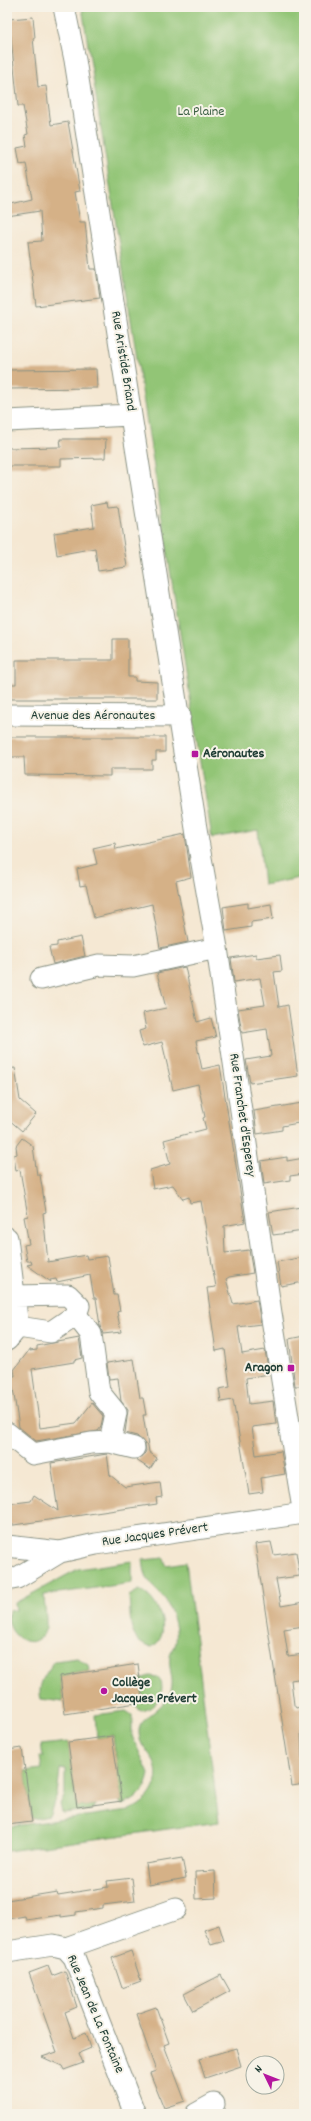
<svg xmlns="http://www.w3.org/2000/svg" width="311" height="2121" viewBox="0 0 311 2121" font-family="Dekko,sans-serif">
  <rect width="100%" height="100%" fill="#f7f3e8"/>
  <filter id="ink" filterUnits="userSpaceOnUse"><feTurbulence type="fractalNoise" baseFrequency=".025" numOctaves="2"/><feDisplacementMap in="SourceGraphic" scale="8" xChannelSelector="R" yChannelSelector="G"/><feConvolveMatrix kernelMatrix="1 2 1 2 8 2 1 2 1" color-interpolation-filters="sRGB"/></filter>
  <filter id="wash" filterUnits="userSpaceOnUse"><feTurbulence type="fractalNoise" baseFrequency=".012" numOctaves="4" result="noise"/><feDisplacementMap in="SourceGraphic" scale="16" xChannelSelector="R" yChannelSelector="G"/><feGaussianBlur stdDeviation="0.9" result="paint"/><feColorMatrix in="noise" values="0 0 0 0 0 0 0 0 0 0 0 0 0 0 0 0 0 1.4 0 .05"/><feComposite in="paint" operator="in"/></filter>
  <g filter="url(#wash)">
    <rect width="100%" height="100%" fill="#f5e8d3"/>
    <path fill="#92c576" stroke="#588155" d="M 82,7 L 304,7 L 304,877 L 264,885 L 258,830 L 212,838 Z
      M 164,1558 L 166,1565 L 186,1562 L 219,1822 L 7,1851 L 7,1827 L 129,1810 C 148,1804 163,1782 154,1762 C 149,1751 138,1744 139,1730 C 140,1716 170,1708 172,1685 C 173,1676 168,1666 170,1657 C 170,1653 173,1650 175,1646 C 179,1634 174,1618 169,1607 C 163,1594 150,1586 146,1575 C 144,1571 144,1565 143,1560 Z
      M 132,1561 L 132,1583 L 44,1595 C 44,1605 47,1617 46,1627 C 40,1655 3,1639 9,1611 L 16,1610 L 15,1603 L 78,1569 Z
      M 139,1590 C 158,1597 174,1634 152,1647 C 127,1644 131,1617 129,1596 Z
      M 77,1658 L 88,1665 L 89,1671 L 60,1676 L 63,1702 L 41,1699 C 37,1684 46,1673 55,1661 Z
      M 150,1676 L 157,1677 L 161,1682 C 165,1694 154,1710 141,1711 L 132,1704 L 143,1702 L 140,1679 Z
      M 126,1711 L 132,1715 L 132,1736 L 149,1774 C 146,1790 138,1800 122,1805 L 119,1801 L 122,1801 L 113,1736 L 97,1738 L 95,1715 Z
      M 68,1742 L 77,1807 L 96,1805 L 95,1807 L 90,1810 L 62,1813 L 60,1804 L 65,1794 L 65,1769 L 60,1770 L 57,1794 L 49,1816 L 32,1819 L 25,1771 L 42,1769 L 40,1757 L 43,1756 L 41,1745 Z"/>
    <g id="blocks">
      <path fill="#d5b187" d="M 33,17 L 35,38 L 33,38 L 38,87 L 46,86 L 51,125 L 68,122 L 80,191 L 75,192 L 80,222 L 85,222 L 90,269 L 96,269 L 100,298 L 36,306 L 28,242 L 42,241 L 40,211 L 7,216 L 7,205 L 32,199 L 26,163 L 20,164 L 17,148 L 27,146 L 25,135 L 28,134 L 23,106 L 18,106 L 9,19 Z
        M 96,369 L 97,388 L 7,389 L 7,370 Z
        M 60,439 L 106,439 L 105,458 L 61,459 L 61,466 L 7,466 L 7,448 L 61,447 Z
        M 107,502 L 108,507 L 118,506 L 127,567 L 98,571 L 95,548 L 57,555 L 54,533 L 94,527 L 91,505 Z
        M 113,639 L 128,639 L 128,677 L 135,677 L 135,681 L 157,682 L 157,699 L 10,699 L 10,684 L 16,684 L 16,660 L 113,660 Z
        M 7,737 L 165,737 L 165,752 L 156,752 L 156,760 L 152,760 L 152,769 L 110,769 L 110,776 L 25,775 L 24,757 L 7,757 Z
        M 185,834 L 191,877 L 176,881 L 188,942 L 160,948 L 152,904 L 94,918 L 86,885 L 80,886 L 77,869 L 97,864 L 93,848 L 115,843 L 116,849 Z
        M 248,903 L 248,908 L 271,904 L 273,919 L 251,922 L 251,927 L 226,931 L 223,907 Z
        M 81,937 L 85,956 L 53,964 L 49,947 L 57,946 L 57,942 Z
        M 256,954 L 256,958 L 280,955 L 282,971 L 274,972 L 279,1007 L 288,1005 L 298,1076 L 250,1083 L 246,1060 L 271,1056 L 267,1029 L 242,1033 L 238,1009 L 265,1005 L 260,978 L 234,982 L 231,958 Z
        M 185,967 L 197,1022 L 211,1018 L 216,1037 L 196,1041 L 202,1069 L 220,1065 L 245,1222 L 224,1226 L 225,1253 L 249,1250 L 253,1273 L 229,1277 L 226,1279 L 233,1304 L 257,1300 L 261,1324 L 238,1327 L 242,1354 L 265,1350 L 269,1374 L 246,1378 L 249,1404 L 273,1401 L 276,1424 L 252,1427 L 256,1455 L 281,1451 L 285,1474 L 261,1478 L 263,1492 L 249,1494 L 233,1400 L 221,1402 L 220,1395 L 219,1389 L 230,1387 L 225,1349 L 216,1351 L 207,1288 L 216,1287 L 201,1201 L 190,1203 L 189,1197 L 183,1199 L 173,1185 L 153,1189 L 150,1170 L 170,1164 L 164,1140 L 206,1129 L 203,1118 L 205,1117 L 198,1084 L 173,1090 L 162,1042 L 143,1047 L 139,1031 L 146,1029 L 143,1013 L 166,1008 L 157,973 Z
        M 15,1068 L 20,1100 L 36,1114 L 22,1131 L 7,1118 L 7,1069 Z
        M 302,1103 L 304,1122 L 282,1126 L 282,1130 L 257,1134 L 254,1111 Z
        M 22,1138 L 33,1146 L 37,1175 L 40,1175 L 46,1212 L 43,1213 L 48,1262 L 86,1255 L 87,1259 L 108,1256 L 114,1295 L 117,1295 L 120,1311 L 117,1312 L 121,1332 L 103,1334 L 100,1326 L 96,1298 L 94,1298 L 90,1275 L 57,1282 L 56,1279 L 50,1280 L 51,1282 L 27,1265 L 32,1264 L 31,1261 L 27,1261 L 24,1245 L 29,1244 L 24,1217 L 28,1216 L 20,1170 L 16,1171 L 14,1155 L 17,1154 L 16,1146 Z
        M 287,1157 L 287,1161 L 304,1158 L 304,1174 L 290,1176 L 290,1180 L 264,1184 L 261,1161 Z
        M 301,1207 L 301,1211 L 304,1211 L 304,1231 L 273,1235 L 269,1212 Z
        M 304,1257 L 304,1282 L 281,1286 L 277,1262 Z
        M 304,1336 L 304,1386 L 295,1386 L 289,1339 Z
        M 79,1338 L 82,1358 L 74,1360 L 74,1362 L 32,1369 L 40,1428 L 76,1423 L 92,1403 L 103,1416 L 101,1427 L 98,1431 L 36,1441 L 19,1427 L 11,1376 L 15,1376 L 14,1370 L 30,1349 L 30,1351 L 37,1350 L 37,1346 Z
        M 134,1359 L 140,1398 L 143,1398 L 146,1415 L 143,1415 L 149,1452 L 157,1458 L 150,1469 L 136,1460 L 143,1456 L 146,1451 L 145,1444 L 137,1436 L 125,1433 L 128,1410 L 121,1401 L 118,1378 L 109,1379 L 107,1363 Z
        M 107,1454 L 110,1475 L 125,1487 L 160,1482 L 162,1497 L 156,1498 L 157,1504 L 7,1526 L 7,1504 L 31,1501 L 34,1495 L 58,1511 L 51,1463 Z
        M 271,1542 L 274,1555 L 296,1552 L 300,1576 L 276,1579 L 281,1606 L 304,1602 L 304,1626 L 284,1629 L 288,1656 L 304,1654 L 304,1678 L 291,1680 L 294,1705 L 296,1708 L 304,1706 L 304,1730 L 301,1731 L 302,1758 L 304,1758 L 304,1784 L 292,1786 L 255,1544 Z
        M 138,1664 L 143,1702 L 65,1714 L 60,1676 Z
        M 112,1736 L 122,1801 L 77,1807 L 68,1742 Z
        M 22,1748 L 32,1822 L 7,1825 L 7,1750 Z
        M 182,1858 L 186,1878 L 149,1885 L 146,1864 Z
        M 215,1871 L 216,1898 L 196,1899 L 195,1872 Z
        M 132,1878 L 135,1901 L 103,1905 L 103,1908 L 76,1912 L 76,1915 L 61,1917 L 61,1915 L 26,1920 L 25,1916 L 7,1919 L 7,1900 L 57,1892 L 58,1895 L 108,1887 L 107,1881 Z
        M 219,1925 L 224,1941 L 211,1945 L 204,1930 Z
        M 131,1951 L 141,1981 L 122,1988 L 112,1958 Z
        M 48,1966 L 52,1976 L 65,1971 L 77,2007 L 65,2012 L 74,2038 L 86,2033 L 91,2048 L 79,2053 L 83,2063 L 64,2070 L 62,2066 L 42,2057 L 57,2052 L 29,1973 Z
        M 221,1975 L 230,1991 L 193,2011 L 184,1994 Z
        M 156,2007 L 169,2043 L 164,2045 L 185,2101 L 164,2108 L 150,2073 L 156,2071 L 136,2014 Z
        M 236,2048 L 241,2066 L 205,2078 L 199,2059 Z"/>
    </g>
  </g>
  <g filter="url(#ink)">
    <use href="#blocks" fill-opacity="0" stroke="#8a9284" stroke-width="1"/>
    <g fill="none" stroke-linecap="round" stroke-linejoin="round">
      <defs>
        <path id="minor" d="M 64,7 L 75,60 L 198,841 L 217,948 L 271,1313 L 304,1515
          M 7,421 L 131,415
          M 7,715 L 180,716
          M 41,979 L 99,965 L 133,966 L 217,948
          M 7,1238 L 18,1327 L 7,1340
          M 14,1296 L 68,1295 L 79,1306 L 76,1315 L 51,1332 L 18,1327
          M 76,1315 L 91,1334 L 99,1392 L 116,1413 L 110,1442
          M 7,1433 L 33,1454 L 91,1443 L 110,1442 L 134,1448
          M 7,1546 L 60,1552 L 96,1544 L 304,1513
          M 7,1580 L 17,1578 L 60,1552
          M 66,1948 L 176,1909
          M 7,1952 L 53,1945 L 66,1948 L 74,1957 L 135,2114
          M 196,2114 L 214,2104"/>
      </defs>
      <use href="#minor" stroke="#8a9284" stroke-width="23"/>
      <use href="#minor" stroke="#fff" stroke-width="21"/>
    </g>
  </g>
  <g fill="#b5179e" stroke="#f7f3e8" stroke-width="1.5">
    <rect x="191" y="750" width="8" height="8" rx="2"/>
    <rect x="287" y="1364" width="8" height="8" rx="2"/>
    <circle cx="104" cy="1691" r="4"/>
  </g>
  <g text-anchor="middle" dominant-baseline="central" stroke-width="4" stroke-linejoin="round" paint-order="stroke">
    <g font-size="14" fill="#3c5f44" stroke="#f7f3e8">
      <text x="201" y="112">La Plaine</text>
    </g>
    <g font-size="14" fill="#1f3d34" stroke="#f7f3e8">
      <text transform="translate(123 361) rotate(81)">Rue Aristide Briand</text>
      <text x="93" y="716">Avenue des Aéronautes</text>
      <text transform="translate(242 1115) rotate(82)">Rue Franchet d'Esperey</text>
      <text transform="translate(155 1535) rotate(-8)">Rue Jacques Prévert</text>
      <text transform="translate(95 2014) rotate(67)">Rue Jean de La Fontaine</text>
    </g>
    <g font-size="14" font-weight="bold" fill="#1f3d34" stroke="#f7f3e8" text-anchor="start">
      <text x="203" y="754">Aéronautes</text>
      <text x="283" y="1368" text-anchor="end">Aragon</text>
      <text x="112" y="1683">Collège<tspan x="112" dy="16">Jacques Prévert</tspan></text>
    </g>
  </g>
  <rect width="311" height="2121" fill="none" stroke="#f7f3e8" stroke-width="24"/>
  <g transform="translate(265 2075) rotate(313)"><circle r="19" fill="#f7f3e8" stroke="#a1aaa0"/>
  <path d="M0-3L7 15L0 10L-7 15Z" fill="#b5179e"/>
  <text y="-6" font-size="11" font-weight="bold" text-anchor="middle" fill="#1f3d34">N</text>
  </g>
</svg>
